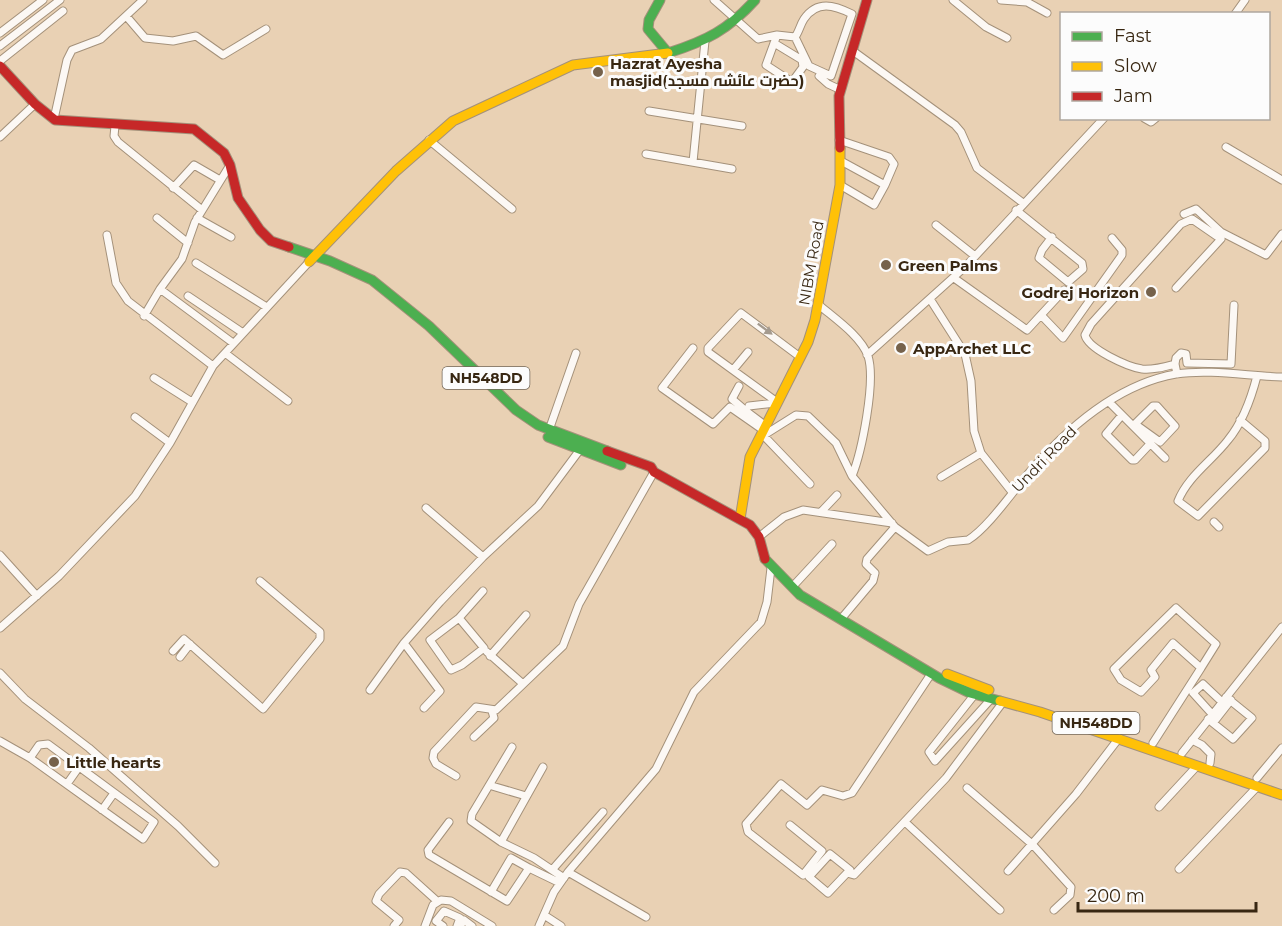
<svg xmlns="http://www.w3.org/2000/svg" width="1282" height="926" viewBox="0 0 1282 926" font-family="Montserrat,Cairo,sans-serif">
  <rect width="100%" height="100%" fill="#e9d1b4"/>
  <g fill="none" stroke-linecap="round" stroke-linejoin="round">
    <defs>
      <path id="street" d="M 714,0 L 758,39 L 777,35 L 795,37 C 799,32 800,25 804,19 C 817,0 834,5 852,14 L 831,76 L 809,66 L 795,37
        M 953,0 L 986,27 L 1007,38
        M 1001,0 L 1027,2 L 1047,13
        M 1235,14 L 1245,0
        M 127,17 L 145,38 L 173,41 L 196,36 L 223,55 L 266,29
        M 0,33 L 43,0
        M 774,43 L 802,60 L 803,67 L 792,82 L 766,65 L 777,35
        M 0,46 L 60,0
        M 853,51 L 955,125 L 961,132 L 977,168 L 1023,203
        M 0,61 L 63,11
        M 819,76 L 828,84 L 841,90
        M 649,111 L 742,126
        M 1144,118 L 1151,122 L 1156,118
        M 54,119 L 67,60 L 72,50 L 101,39 L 143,0
        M 115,126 L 114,136 L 118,142 L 202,210
        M 0,137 L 35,104
        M 429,140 L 512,209
        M 839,140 L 889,157 L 894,164 L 885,185 L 841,161
        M 1226,147 L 1282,180
        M 646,154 L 732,169
        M 693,162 L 705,41
        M 840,185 L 874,205 L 885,185
        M 173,188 L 194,165 L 220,180
        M 1016,210 L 1082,263 L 1083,269 L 1068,282 L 1039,258 L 1042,250 L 1052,237
        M 1184,214 L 1196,209 L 1221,232 L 1266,255 L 1282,234
        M 157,218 L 188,243
        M 197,218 L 231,237
        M 936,225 L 975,256
        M 107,235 L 116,283 L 128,301 L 213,366
        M 196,263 L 265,306
        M 954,278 L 1027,330 L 1064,290
        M 1176,288 L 1221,239 L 1192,219 L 1181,224 L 1091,324 L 1085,335 C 1088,349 1128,367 1142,369 C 1154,370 1164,367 1175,364 L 1177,374
        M 160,289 L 233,343
        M 188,296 L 243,333
        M 930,299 L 965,354 L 971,381 L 974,431 L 981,453 L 1012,492
        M 819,305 C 834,318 861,336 868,356 C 876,381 862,451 852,476 L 895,527
        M 1041,315 L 1063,338 L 1122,255 L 1122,250 L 1112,238
        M 144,316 L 160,289 L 182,259 L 195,222 L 230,165
        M 693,348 L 662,388 L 713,424 L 730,407 L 763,430
        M 225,353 L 288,401
        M 867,355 L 966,266 L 1104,118
        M 1175,364 L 1176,358 L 1181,353 L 1186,354 L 1187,363 L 1231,364 L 1234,305
        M 733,370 L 748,352
        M 154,378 L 192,402
        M 739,386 L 732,399 L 746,411
        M 777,402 L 708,352 L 708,348 L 741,313 L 800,357
        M 1109,402 L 1165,458
        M 749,406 L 776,403
        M 744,413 L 746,411 L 766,426
        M 1122,415 L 1106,434 L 1132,460 L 1135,460 L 1150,444
        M 135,417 L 170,443
        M 1240,420 L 1265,441 L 1265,448 L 1198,516 L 1178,501 C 1188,476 1212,461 1228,440 C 1243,422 1251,399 1257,376
        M 1133,426 L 1135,424 L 1160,442 L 1175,426 L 1157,406 L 1153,406 L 1135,424
        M 549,430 L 576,353
        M 764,436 L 810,484
        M 761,437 L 796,415 L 808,416 L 836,443 L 852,476
        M 941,477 L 981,453
        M 426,508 L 483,557
        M 821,512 L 837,495
        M 1214,522 L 1219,527
        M 759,537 L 784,517 L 803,510 L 892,523
        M 0,555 L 37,596
        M 795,584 L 832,544
        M 459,618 L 430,640 L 451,670 L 462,665 L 484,648 L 459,618 L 483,591
        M 841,619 L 873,581 L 875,573 L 866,564 L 867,559 L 895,527 L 928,551 L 948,542 L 968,540 C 989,527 1015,488 1033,468 C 1070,426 1119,384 1176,374 C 1210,369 1248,376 1282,377
        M 0,628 L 59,576 L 135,496 L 170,443 L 213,366 L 309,262
        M 404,643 L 440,691 L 424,708
        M 173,651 L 184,639 L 263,709 L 320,639 L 320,632 L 260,581
        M 487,652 L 522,683
        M 490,656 L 526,615
        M 180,657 L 190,644
        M 0,673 L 25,699 L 89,748 L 178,826 L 215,863
        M 370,690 L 404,643 L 440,602 L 483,557 L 538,506 L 579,451
        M 975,694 L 929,752 L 935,761 L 991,699
        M 1212,714 L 1193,693 L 1203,684 L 1222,702
        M 1208,719 L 1233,739 L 1252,718 L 1226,697
        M 1213,723 L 1231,700
        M 474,737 L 494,718 L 492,711
        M 1192,740 L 1202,745 L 1211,754 L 1210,763
        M 0,741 L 30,758 L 143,839 L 154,822 L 48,744 L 39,745 L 30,758
        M 1153,743 L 1201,668 L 1173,643 L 1151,670 L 1155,677 L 1141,692 L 1121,680 L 1114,669 L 1176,608 L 1216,644 L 1201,668
        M 512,747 L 472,814 L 471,821 L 501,842 L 534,858 L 564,878
        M 1182,753 L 1282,627
        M 456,776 L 436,764 L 433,758 L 434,752 L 476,707 L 496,710 L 563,646 L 579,604 L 654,472
        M 1257,778 L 1282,748
        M 67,784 L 79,767
        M 492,786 L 526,796
        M 967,788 L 1033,845 L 1071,887 L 1070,895 L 1054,910
        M 1159,807 L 1197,766
        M 102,810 L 114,793
        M 449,822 L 428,850 L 429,855 L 507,901 L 529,868 L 560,883
        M 905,822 L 1000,910
        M 790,825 L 822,851 L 803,875 L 748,832 L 746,824 L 781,784 L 807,805 L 822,790 L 843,796 L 852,793 L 931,674
        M 501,842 L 543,767
        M 1179,869 L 1257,787
        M 552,870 L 603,812
        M 1008,871 L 1076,794 L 1119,738
        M 568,872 L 646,917
        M 848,873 L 850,870 L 830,854 L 809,877 L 828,893 L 847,873 L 854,875 L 946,778 L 1003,702
        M 491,892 L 511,858 L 529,868
        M 544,915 L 561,926
        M 394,926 L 399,920 L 376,901 L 379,894 L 400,872 L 406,873 L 437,901
        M 425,926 L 433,905 L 441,900 L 451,901 L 492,926
        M 443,926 L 436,921 L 444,911 L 460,918 L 457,926
        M 460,926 L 464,920 L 472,926
        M 539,926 L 554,892 L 568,872 L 656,769 L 694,692 L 761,622 L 767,602 L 771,568"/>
      <path id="fast" d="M 660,0 L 649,20 L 648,29 L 668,53
        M 668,53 C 706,41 728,30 755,0
        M 289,247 L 330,261 L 372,280 L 429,326 L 516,410 L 538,425 L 607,451
        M 548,437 L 621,465
        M 765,559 L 800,595 L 939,678 L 970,693 L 1000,701"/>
      <path id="slow" d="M 309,262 L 396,171 L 453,121 L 573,65 L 668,53
        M 740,519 L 750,457 L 808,342 L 815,320 L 840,185 L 840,148
        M 947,674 L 989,690
        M 1000,701 L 1040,712 L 1282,795"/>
      <path id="jam" d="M 0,66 L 35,104 L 55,120 L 194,129 L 224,153 L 230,165 L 238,198 L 260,230 L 271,241 L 289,247
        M 840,148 L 839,96 L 867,0
        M 607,451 L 651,467 L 654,472 L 750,525 L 759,537 L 765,559"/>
    </defs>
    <use href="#street" stroke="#a4917a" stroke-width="9"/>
    <use href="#fast" stroke="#a4917a" stroke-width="11"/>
    <use href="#slow" stroke="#a4917a" stroke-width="11"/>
    <use href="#jam" stroke="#a4917a" stroke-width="11"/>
    <use href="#street" stroke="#fcf8f4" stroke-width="7"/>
    <use href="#fast" stroke="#4caf50" stroke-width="9"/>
    <use href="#slow" stroke="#ffc107" stroke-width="9"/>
    <use href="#jam" stroke="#c62828" stroke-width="9"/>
  </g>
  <defs><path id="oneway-solid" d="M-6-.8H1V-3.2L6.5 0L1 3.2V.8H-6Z" transform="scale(1.5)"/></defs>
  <use fill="#a49a8e" href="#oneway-solid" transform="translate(765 329) rotate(37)"/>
  <g fill="#76624b" stroke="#fcfcfc" stroke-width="2">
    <circle cx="598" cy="72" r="6"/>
    <circle cx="886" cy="265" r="6"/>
    <circle cx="1151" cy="292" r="6"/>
    <circle cx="901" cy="348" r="6"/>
    <circle cx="54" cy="762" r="6"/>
  </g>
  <g text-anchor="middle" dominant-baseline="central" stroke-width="6" stroke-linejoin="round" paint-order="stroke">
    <g fill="#fcfcfc" stroke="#736758" stroke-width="1.5">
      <rect x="442.5" y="367" width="87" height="22" rx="4.5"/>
      <rect x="1052.5" y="712" width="87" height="22" rx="4.5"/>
    </g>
    <g font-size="14" font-weight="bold" fill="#382712">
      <text x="486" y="378">NH548DD</text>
      <text x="1096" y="723">NH548DD</text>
    </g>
    <g font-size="15" font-weight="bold" fill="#382712" stroke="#fcfcfc" text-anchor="start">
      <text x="610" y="63">Hazrat Ayesha<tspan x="610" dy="17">masjid(حضرت عائشہ مسجد)</tspan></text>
      <text x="898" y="265">Green Palms</text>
      <text x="1139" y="292" text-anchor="end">Godrej Horizon</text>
      <text x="913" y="348">AppArchet LLC</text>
      <text x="66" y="762">Little hearts</text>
    </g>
    <g font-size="15" fill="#382712" stroke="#fcfcfc">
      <text transform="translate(811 263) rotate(-80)">NIBM Road</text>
      <text transform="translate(1044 459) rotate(-46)">Undri Road</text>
    </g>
  </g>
  <rect x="1060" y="12" width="210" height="108" fill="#fcfcfc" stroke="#aea79e" stroke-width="1.5"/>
  <rect x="1072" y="32" width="30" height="9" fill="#4caf50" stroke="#aea79e" stroke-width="1.5"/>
  <text x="1114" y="42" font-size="18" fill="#382712">Fast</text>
  <rect x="1072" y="62" width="30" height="9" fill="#ffc107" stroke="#aea79e" stroke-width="1.5"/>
  <text x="1114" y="72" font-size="18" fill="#382712">Slow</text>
  <rect x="1072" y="92" width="30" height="9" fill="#c62828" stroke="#aea79e" stroke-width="1.5"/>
  <text x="1114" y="102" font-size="18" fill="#382712">Jam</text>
  <path d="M1078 902v9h178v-9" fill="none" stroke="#382712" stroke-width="3"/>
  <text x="1087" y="902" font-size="18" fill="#382712" stroke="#fcfcfc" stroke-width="4.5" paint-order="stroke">200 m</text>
</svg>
